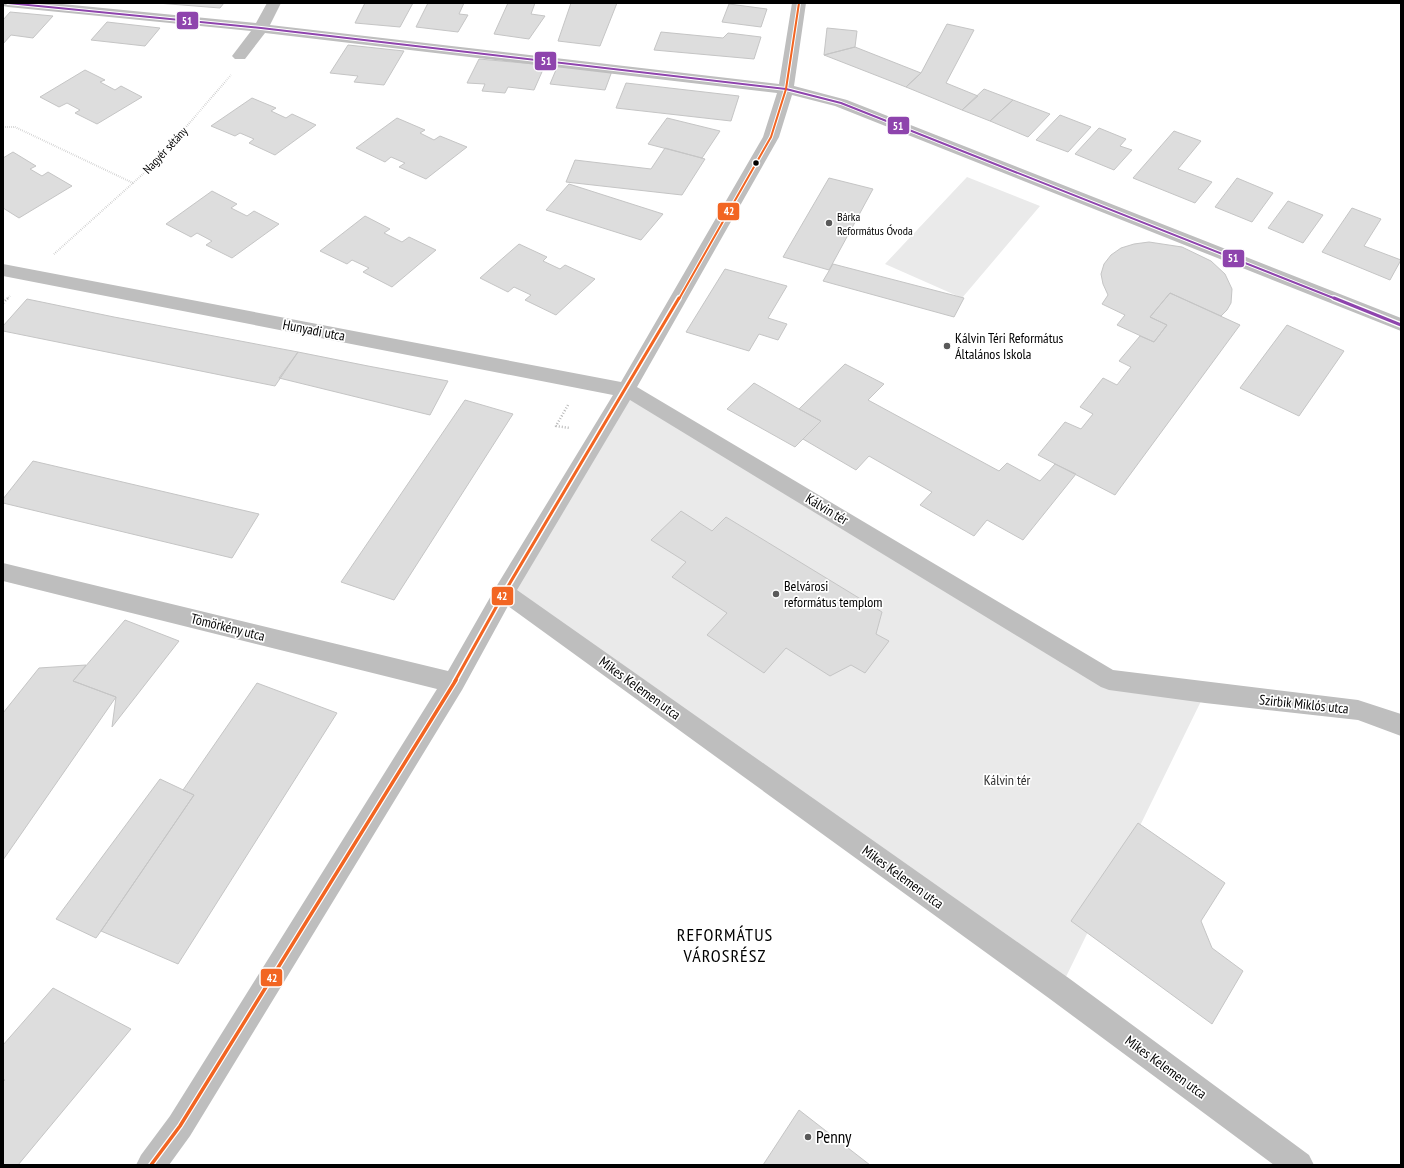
<svg xmlns="http://www.w3.org/2000/svg" width="1404" height="1168" viewBox="0 0 1404 1168" font-family="'PT Sans Narrow',sans-serif">
  <rect width="100%" height="100%" fill="#fff"/>
  <path fill="#eaeaea" d="M 967,177 L 1040,206 L 962,298 L 885,264 Z
    M 625,390 L 1109,680 L 1205,693 L 1060,989 L 504,593 Z"/>
  <path fill="#ddd" stroke="#c5c5c5" d="M 157,3 L 224,3 L 220,8 Z
    M 365,3 L 413,3 L 400,27 L 355,23 Z
    M 428,3 L 464,3 L 459,14 L 468,15 L 458,32 L 416,27 Z
    M 508,3 L 535,3 L 531,14 L 545,16 L 529,39 L 494,34 Z
    M 571,3 L 617,3 L 600,46 L 558,41 Z
    M 729,4 L 767,9 L 761,27 L 722,22 Z
    M 10,12 L 53,16 L 33,38 L 11,35 L 3,44 L 3,20 Z
    M 107,22 L 160,28 L 145,46 L 91,40 Z
    M 947,24 L 974,30 L 946,83 L 978,96 L 962,110 L 906,87 L 921,73 Z
    M 827,28 L 857,31 L 855,47 L 824,55 Z
    M 661,32 L 723,38 L 728,33 L 761,37 L 754,59 L 654,50 Z
    M 348,45 L 404,51 L 384,85 L 354,82 L 358,76 L 330,73 Z
    M 855,47 L 921,73 L 906,87 L 824,55 Z
    M 479,59 L 545,65 L 534,90 L 508,87 L 505,93 L 482,91 L 485,84 L 467,83 Z
    M 558,65 L 612,71 L 605,90 L 550,84 Z
    M 85,70 L 105,80 L 100,82 L 115,90 L 121,86 L 142,97 L 97,124 L 75,113 L 80,110 L 67,103 L 59,107 L 40,97 Z
    M 626,83 L 739,96 L 731,121 L 616,108 Z
    M 984,89 L 1013,100 L 990,121 L 962,110 Z
    M 252,98 L 276,108 L 271,111 L 286,118 L 292,114 L 316,125 L 275,155 L 249,143 L 254,139 L 240,133 L 235,136 L 211,126 Z
    M 1013,100 L 1050,114 L 1028,137 L 990,121 Z
    M 1060,115 L 1091,127 L 1068,152 L 1036,140 Z
    M 397,118 L 425,130 L 420,133 L 434,140 L 440,136 L 467,147 L 426,179 L 399,167 L 405,163 L 391,157 L 385,162 L 356,148 Z
    M 667,118 L 720,131 L 702,158 L 648,144 Z
    M 1099,128 L 1126,139 L 1120,146 L 1132,150 L 1114,170 L 1075,154 Z
    M 1174,131 L 1201,141 L 1178,169 L 1212,182 L 1195,203 L 1133,178 Z
    M 665,148 L 705,159 L 682,195 L 566,182 L 575,160 L 651,169 Z
    M 13,152 L 36,166 L 30,169 L 42,176 L 48,172 L 72,186 L 19,218 L 3,208 L 3,158 Z
    M 829,178 L 873,189 L 829,270 L 783,257 Z
    M 1237,178 L 1273,193 L 1252,222 L 1215,207 Z
    M 569,184 L 663,214 L 641,240 L 546,210 Z
    M 212,191 L 237,204 L 231,208 L 247,216 L 254,211 L 279,224 L 232,258 L 206,245 L 212,241 L 197,233 L 191,237 L 166,224 Z
    M 1288,201 L 1323,215 L 1303,243 L 1268,228 Z
    M 1352,208 L 1381,219 L 1364,246 L 1401,260 L 1390,280 L 1322,252 Z
    M 365,216 L 390,229 L 384,233 L 402,242 L 409,237 L 436,250 L 392,287 L 363,272 L 369,268 L 352,260 L 347,264 L 320,251 Z
    M 1149,242 L 1182,247 L 1211,261 L 1225,274 L 1232,289 L 1231,303 L 1227,310 L 1221,316 L 1170,293 L 1150,317 L 1167,325 L 1154,342 L 1117,325 L 1125,315 L 1102,304 L 1108,295 L 1103,284 L 1101,274 L 1104,264 L 1111,255 L 1121,248 L 1134,244 Z
    M 519,244 L 547,257 L 543,261 L 560,269 L 565,265 L 595,279 L 556,315 L 525,300 L 531,295 L 514,287 L 508,292 L 480,278 Z
    M 833,264 L 964,298 L 954,317 L 823,281 Z
    M 725,269 L 787,286 L 768,318 L 787,324 L 778,340 L 759,334 L 749,351 L 686,332 Z
    M 1170,293 L 1240,325 L 1115,495 L 1038,455 L 1065,422 L 1081,429 L 1093,414 L 1080,407 L 1103,378 L 1117,385 L 1131,367 L 1119,361 L 1140,336 L 1154,342 L 1167,325 L 1150,317 Z
    M 27,299 L 114,317 L 298,352 L 275,386 L 3,331 L 3,326 Z
    M 1287,325 L 1344,351 L 1299,416 L 1240,388 Z
    M 298,352 L 368,366 L 448,381 L 430,415 L 279,378 Z
    M 845,364 L 884,384 L 868,400 L 999,471 L 1007,463 L 1040,481 L 1055,464 L 1076,474 L 1023,540 L 987,520 L 974,536 L 920,505 L 932,492 L 869,456 L 856,470 L 803,439 L 821,421 L 799,409 Z
    M 754,383 L 799,409 L 821,421 L 795,447 L 727,409 Z
    M 465,400 L 513,414 L 394,600 L 341,582 Z
    M 33,461 L 259,514 L 232,558 L 3,503 L 3,499 Z
    M 681,511 L 712,531 L 726,517 L 882,612 L 876,634 L 889,641 L 865,673 L 851,665 L 830,676 L 786,648 L 764,673 L 707,635 L 727,613 L 672,577 L 686,562 L 651,540 Z
    M 125,620 L 179,641 L 112,727 L 116,697 L 73,681 Z
    M 86,665 L 73,681 L 116,697 L 3,860 L 3,713 L 39,668 Z
    M 257,683 L 337,713 L 178,964 L 101,931 L 194,795 L 183,790 Z
    M 160,779 L 194,795 L 101,931 L 96,938 L 56,919 Z
    M 1138,823 L 1225,883 L 1201,921 L 1212,948 L 1243,971 L 1212,1024 L 1071,921 Z
    M 53,988 L 131,1029 L 18,1165 L 3,1165 L 3,1082 L 5,1080 L 3,1079 L 3,1045 Z
    M 799,1110 L 870,1165 L 763,1165 Z"/>
  <g fill="none" stroke-linecap="round" stroke-linejoin="round">
    <path stroke="#b8b8b8" stroke-width="2" stroke-dasharray="0.5 1.5" stroke-linecap="butt" d="M 3,127 L 15,127 L 133,183
      M 54,254 L 153,165 L 231,75
      M 7,299 L 10,296"/>
    <path stroke="#b8b8b8" stroke-width="2.5" stroke-dasharray="1 2" stroke-linecap="butt" d="M 3,303 L 8,298
      M 568,405 L 556,426 L 570,428"/>
    <path fill="#bebebe" fill-rule="evenodd" d="M 3,3 L 52,3 L 256,23 L 267,3 L 281,3 L 270,25 L 779,84 L 792,3 L 806,3 L 794,86 L 847,100 L 1401,318 L 1401,331 L 835,106 L 792,95 L 779,137 L 637,387 L 1113,670 L 1358,700 L 1401,714 L 1401,736 L 1358,720 L 1205,703 L 1109,690 L 1101,687 L 630,400 L 517,590 L 1070,979 L 1309,1155 L 1314,1165 L 1274,1165 L 1050,999 L 508,606 L 462,690 L 190,1136 L 169,1165 L 136,1165 L 141,1155 L 170,1116 L 437,689 L 3,581 L 3,563 L 448,671 L 496,587 L 613,395 L 3,276 L 3,264 L 621,382 L 763,137 L 777,93 L 265,33 L 245,59 L 235,59 L 232,56 L 251,31 L 8,7 L 3,6 Z"/>
    <defs>
      <path id="bus-1-far1" d="M 8,3 L 261,28 L 786,89 L 841,103 L 1336,299"/>
      <path id="bus-1" d="M 1334,298 L 1401,325"/>
      <path id="bus-2-far2" d="M 679,299 L 771,137 L 786,89 L 799,3"/>
      <path id="bus-2-far1" d="M 455,681 L 504,593 L 679,298"/>
      <path id="bus-2" d="M 151,1165 L 180,1126 L 456,680"/>
    </defs>
    <use href="#bus-1-far1" stroke="#fff" stroke-width="4"/>
    <use href="#bus-1" stroke="#fff" stroke-width="6"/>
    <use href="#bus-2-far2" stroke="#fff" stroke-width="4"/>
    <use href="#bus-2-far1" stroke="#fff" stroke-width="6"/>
    <use href="#bus-2" stroke="#fff" stroke-width="6"/>
    <use href="#bus-1-far1" stroke="#8e44ad" stroke-width="2"/>
    <use href="#bus-1" stroke="#8e44ad" stroke-width="3"/>
    <use href="#bus-2-far2" stroke="#f26522" stroke-width="2"/>
    <use href="#bus-2-far1" stroke="#f26522" stroke-width="3"/>
    <use href="#bus-2" stroke="#f26522" stroke-width="3.5"/>
  </g>
  <circle fill="#000" stroke="#fff" stroke-width="1.5" cx="756" cy="163" r="3.5"/>
  <g fill="#595959" stroke="#fff" stroke-width="1.5">
    <circle cx="829" cy="223" r="4"/>
    <circle cx="947" cy="346" r="4"/>
    <circle cx="776" cy="594" r="4"/>
    <circle cx="808" cy="1137" r="4"/>
  </g>
  <g text-anchor="middle" dominant-baseline="central" stroke-width="3.5" stroke-linejoin="round" paint-order="stroke">
    <g font-size="12" fill="#000" stroke="#fff">
      <text transform="translate(165 150) rotate(-47)">Nagyér sétány</text>
    </g>
    <g font-size="12" fill="#000" stroke="#fff" text-anchor="start">
      <text x="837" y="216">Bárka<tspan x="837" dy="14">Református Óvoda</tspan></text>
    </g>
    <g font-size="14" fill="#000" stroke="#fff">
      <text transform="translate(314 330) rotate(11)">Hunyadi utca</text>
      <text transform="translate(827 509) rotate(31)">Kálvin tér</text>
      <text transform="translate(228 627) rotate(14)">Tömörkény utca</text>
      <text transform="translate(640 688) rotate(36)">Mikes Kelemen utca</text>
      <text transform="translate(1304 704) rotate(6)">Szirbik Miklós utca</text>
      <text transform="translate(903 877) rotate(36)">Mikes Kelemen utca</text>
      <text transform="translate(1166 1067) rotate(36)">Mikes Kelemen utca</text>
    </g>
    <g font-size="14" fill="#000" stroke="#fff" text-anchor="start">
      <text x="955" y="338">Kálvin Téri Református<tspan x="955" dy="16">Általános Iskola</tspan></text>
      <text x="784" y="586">Belvárosi<tspan x="784" dy="16">református templom</tspan></text>
    </g>
    <g font-size="14" fill="#303030" stroke="#fff">
      <text x="1007" y="780">Kálvin tér</text>
    </g>
    <g font-size="17" fill="#000" stroke="#fff" text-anchor="start">
      <text x="816" y="1137">Penny</text>
    </g>
    <g font-size="18" letter-spacing="1" fill="#000" stroke="#fff">
      <text x="725" y="934">REFORMÁTUS<tspan x="725" dy="21">VÁROSRÉSZ</tspan></text>
    </g>
  </g>
  <g stroke="#fff" stroke-width="1.5">
    <rect x="176" y="11" width="23" height="19" rx="4" fill="#8e44ad"/>
    <rect x="534" y="51" width="23" height="20" rx="4" fill="#8e44ad"/>
    <rect x="887" y="116" width="23" height="19" rx="4" fill="#8e44ad"/>
    <rect x="717" y="202" width="23" height="19" rx="4" fill="#f26522"/>
    <rect x="1222" y="249" width="23" height="19" rx="4" fill="#8e44ad"/>
    <rect x="491" y="586" width="23" height="20" rx="4" fill="#f26522"/>
    <rect x="260" y="968" width="23" height="19" rx="4" fill="#f26522"/>
  </g>
  <g font-size="11" text-anchor="middle" font-weight="bold" fill="#fff">
    <text x="187" y="25">51</text>
    <text x="546" y="65">51</text>
    <text x="898" y="130">51</text>
    <text x="729" y="215">42</text>
    <text x="1233" y="262">51</text>
    <text x="502" y="600">42</text>
    <text x="272" y="982">42</text>
  </g>
  <rect width="1404" height="1168" fill="none" stroke="#000000" stroke-width="8"/>
</svg>
